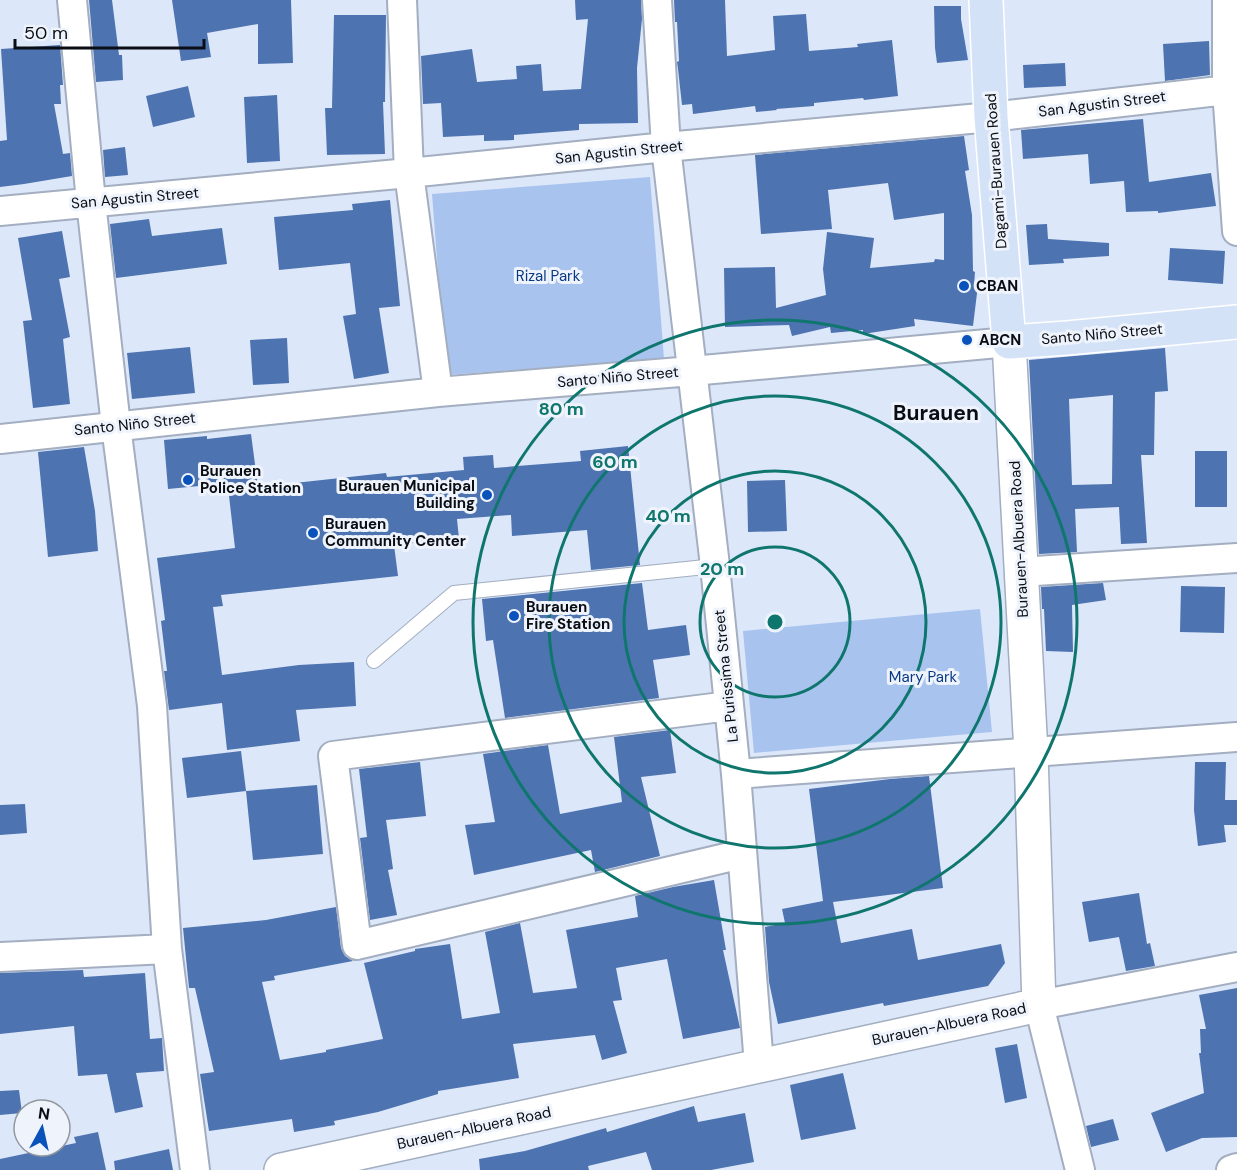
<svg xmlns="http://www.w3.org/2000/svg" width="1237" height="1170" viewBox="0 0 1237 1170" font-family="'DM Sans',sans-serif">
  <rect width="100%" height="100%" fill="#dce7fa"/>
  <path fill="#a9c3ef" d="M 650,177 L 664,359 L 446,375 L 432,194 Z
    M 980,609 L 992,732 L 754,753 L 743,631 Z"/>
  <path fill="#4d73b0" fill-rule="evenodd" d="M 89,0 L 112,0 L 119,55 L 122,55 L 123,80 L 96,82 Z
    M 172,0 L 291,0 L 293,63 L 258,64 L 258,24 L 207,33 L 211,57 L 181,61 Z
    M 575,0 L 641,0 L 642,19 L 637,68 L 638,123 L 579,124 L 579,130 L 514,135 L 514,140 L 484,141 L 484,135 L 443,137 L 441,103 L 423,104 L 421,56 L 472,49 L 477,82 L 517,79 L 516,66 L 541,64 L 543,91 L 581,89 L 588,19 L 576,20 Z
    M 674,0 L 725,0 L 727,56 L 775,50 L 773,16 L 806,14 L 809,51 L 858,47 L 857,44 L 892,40 L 898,96 L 864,100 L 863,98 L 814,103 L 814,106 L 776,109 L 777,110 L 756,112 L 755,106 L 693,114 L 692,104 L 682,105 L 678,69 L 677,62 L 679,61 L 677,22 L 675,22 Z
    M 934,6 L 961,6 L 961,19 L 968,60 L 937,63 L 935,48 Z
    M 334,15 L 386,15 L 385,102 L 383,102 L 385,154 L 327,155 L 325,108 L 332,108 Z
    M 1209,41 L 1210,75 L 1165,81 L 1163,44 Z
    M 60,45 L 63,85 L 60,85 L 61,104 L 54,104 L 63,154 L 70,153 L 72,176 L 24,184 L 0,187 L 0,141 L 7,140 L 1,49 Z
    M 1065,63 L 1066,86 L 1024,88 L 1023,65 Z
    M 188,86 L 195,117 L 153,127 L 146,96 Z
    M 277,95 L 280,161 L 247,163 L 244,97 Z
    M 1143,119 L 1149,182 L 1211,173 L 1216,206 L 1158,213 L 1158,211 L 1126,212 L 1124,181 L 1090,184 L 1088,154 L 1023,159 L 1021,130 Z
    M 964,136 L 969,170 L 965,171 L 972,215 L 973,271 L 975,272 L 974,285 L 978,285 L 973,326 L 914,319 L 915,326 L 863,334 L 863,330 L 831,333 L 830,327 L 792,336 L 789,325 L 725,327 L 724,268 L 775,267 L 776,308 L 826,295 L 823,269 L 827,232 L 874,238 L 870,268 L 934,262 L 935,259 L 944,260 L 944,213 L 894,220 L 888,183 L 828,190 L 832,229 L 761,234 L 755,155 Z
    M 125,147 L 128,175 L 105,177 L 103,150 Z
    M 390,200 L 400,306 L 379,308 L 389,373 L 354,379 L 343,316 L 356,314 L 350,263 L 279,270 L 274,217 L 353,210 L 352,204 Z
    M 149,219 L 152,236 L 222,228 L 227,264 L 116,278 L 110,224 Z
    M 1047,224 L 1048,239 L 1109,243 L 1109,256 L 1063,259 L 1064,263 L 1029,265 L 1026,225 Z
    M 62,231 L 70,277 L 59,279 L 70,337 L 63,339 L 70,404 L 33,408 L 23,321 L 32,320 L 18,238 Z
    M 1170,248 L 1225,251 L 1223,284 L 1168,280 Z
    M 287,338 L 289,383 L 253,385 L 250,340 Z
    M 190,347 L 195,393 L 132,399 L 127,353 Z
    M 1165,348 L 1168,391 L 1155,392 L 1154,455 L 1141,455 L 1147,543 L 1121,544 L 1119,507 L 1075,509 L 1077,552 L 1039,554 L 1029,360 ZM 1113,395 L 1112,484 L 1072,485 L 1069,399 Z
    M 251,434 L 258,487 L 386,473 L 387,477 L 464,470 L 463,457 L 493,455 L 494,468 L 581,461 L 580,451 L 628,446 L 640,565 L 591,570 L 587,530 L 512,536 L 511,515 L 457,519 L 459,539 L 394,545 L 398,576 L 221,595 L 223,606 L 213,607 L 222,675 L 299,665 L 354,662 L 356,706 L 296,710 L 300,741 L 227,750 L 222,703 L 169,710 L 164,671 L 167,671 L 161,621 L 165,620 L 157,558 L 235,548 L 228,487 L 220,488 L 220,484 L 168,489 L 164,440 L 207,436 L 207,439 Z
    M 84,447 L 95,511 L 98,551 L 48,557 L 38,452 Z
    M 1195,451 L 1227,451 L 1227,507 L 1195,507 Z
    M 785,480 L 787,531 L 748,532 L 747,481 Z
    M 642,583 L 648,630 L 686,625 L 690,655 L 653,660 L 659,698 L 505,718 L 493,640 L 486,641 L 482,599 Z
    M 1103,583 L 1106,600 L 1072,605 L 1073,652 L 1046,651 L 1044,609 L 1042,609 L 1041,587 Z
    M 1181,586 L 1225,587 L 1224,633 L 1180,632 Z
    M 670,730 L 676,773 L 641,777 L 660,856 L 595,872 L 591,850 L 474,875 L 465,825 L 495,822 L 483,754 L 548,745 L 560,814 L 622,802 L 614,737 Z
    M 241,751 L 246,791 L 187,798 L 182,758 Z
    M 420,762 L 426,816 L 386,820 L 393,869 L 388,870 L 397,915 L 370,920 L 360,838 L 367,837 L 359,769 Z
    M 1195,762 L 1226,762 L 1225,800 L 1237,800 L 1237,825 L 1224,825 L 1226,842 L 1198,846 L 1194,810 Z
    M 929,776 L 943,888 L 833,902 L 841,943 L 912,929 L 918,960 L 1001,944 L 1005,963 L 988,986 L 884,1006 L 883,1003 L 778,1024 L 769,982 L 765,927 L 785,923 L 782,909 L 823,901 L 809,789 L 890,779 Z
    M 317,785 L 323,854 L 253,860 L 246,791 Z
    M 25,804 L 27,833 L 0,835 L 0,805 Z
    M 714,880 L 726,950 L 723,950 L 740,1028 L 683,1039 L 667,959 L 616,968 L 622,1000 L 613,1001 L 627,1053 L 602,1060 L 595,1035 L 513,1044 L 519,1078 L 438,1091 L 438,1094 L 378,1112 L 334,1121 L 335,1125 L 294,1132 L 292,1119 L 209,1131 L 200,1074 L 214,1072 L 195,988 L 189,988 L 183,928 L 266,920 L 336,907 L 341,948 L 345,956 L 353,961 L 274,976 L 275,980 L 262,982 L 280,1060 L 326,1052 L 326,1050 L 383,1039 L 364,963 L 415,951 L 415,949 L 450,944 L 462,1019 L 500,1013 L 485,932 L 520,923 L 533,993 L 577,988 L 566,930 L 638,917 L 635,896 L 673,887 Z
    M 1139,893 L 1147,944 L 1150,943 L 1155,966 L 1126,971 L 1119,937 L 1089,942 L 1082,902 Z
    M 83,970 L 84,977 L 145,973 L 150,1039 L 162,1038 L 164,1071 L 136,1073 L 143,1107 L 115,1113 L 107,1074 L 78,1076 L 74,1026 L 0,1034 L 0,973 Z
    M 1237,988 L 1237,1137 L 1202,1138 L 1166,1152 L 1151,1113 L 1204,1093 L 1199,1053 L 1201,1053 L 1200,1029 L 1206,1029 L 1199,995 Z
    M 1017,1044 L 1027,1098 L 1005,1103 L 995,1048 Z
    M 843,1073 L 856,1129 L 801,1140 L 790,1085 Z
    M 19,1090 L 22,1113 L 0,1115 L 0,1091 Z
    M 694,1106 L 698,1122 L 745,1113 L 754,1162 L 711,1170 L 652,1170 L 646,1152 L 588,1166 L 589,1170 L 480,1170 L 479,1159 L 525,1151 L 606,1128 L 607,1132 Z
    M 1113,1119 L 1119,1140 L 1091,1147 L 1086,1126 Z
    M 98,1132 L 106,1170 L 0,1170 L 0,1159 L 76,1143 L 74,1137 Z
    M 169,1149 L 173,1170 L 115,1170 L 114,1161 Z"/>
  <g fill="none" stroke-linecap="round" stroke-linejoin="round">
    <defs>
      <path id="service" d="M 374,661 L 454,593 L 715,566"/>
      <path id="minor" d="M 72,0 L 91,202 L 116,426 L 152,706 L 167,949 L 195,1170
        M 402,0 L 409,173 L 438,392
        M 657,0 L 666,147 L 715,566 L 736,774 L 759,1065
        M 1227,0 L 1227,90 L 1237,231
        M 0,211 L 409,173 L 666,147 L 991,117 L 1237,89
        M 0,439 L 438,392 L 692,371 L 1009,342
        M 1020,572 L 1237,558
        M 729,706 L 333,756 L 357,945 L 742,854
        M 736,774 L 1237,737
        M 0,957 L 167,949
        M 1080,1170 L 1039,1005 L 1237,967
        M 1231,1170 L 1237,1168"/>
      <path id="tertiary" d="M 281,1170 L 1039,1005 L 1031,753 L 1009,342"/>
      <path id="primary" d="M 986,0 L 991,117 L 1009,342 L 1067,338 L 1237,322"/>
    </defs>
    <use href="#service" stroke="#a3aec0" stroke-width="16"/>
    <use href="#minor" stroke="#a3aec0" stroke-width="32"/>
    <use href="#tertiary" stroke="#a3aec0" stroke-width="36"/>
    <use href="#primary" stroke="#fff" stroke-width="36"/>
    <use href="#service" stroke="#fff" stroke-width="14"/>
    <use href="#minor" stroke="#fff" stroke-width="28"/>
    <use href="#tertiary" stroke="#fff" stroke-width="33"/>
    <use href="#primary" stroke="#d4e2f8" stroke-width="33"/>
  </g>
  <g fill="none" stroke="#0f766e" stroke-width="3">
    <circle cx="775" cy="622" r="75"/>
    <circle cx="775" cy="622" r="151"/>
    <circle cx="775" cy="622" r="226"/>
    <circle cx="775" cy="622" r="302"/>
  </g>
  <g fill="#0951bb" stroke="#eff4fc" stroke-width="2">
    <circle cx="964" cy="286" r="6"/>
    <circle cx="967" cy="340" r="6"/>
    <circle cx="188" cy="480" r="6"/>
    <circle cx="487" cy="495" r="6"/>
    <circle cx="313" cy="533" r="6"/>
    <circle cx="514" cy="616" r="6"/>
  </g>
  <g text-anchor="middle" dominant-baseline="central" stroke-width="6" stroke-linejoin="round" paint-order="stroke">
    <g font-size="15" fill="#0a0e14" stroke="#eff4fc">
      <text transform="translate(1102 104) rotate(-7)">San Agustin Street</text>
      <text transform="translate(619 152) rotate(-6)">San Agustin Street</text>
      <text transform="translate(996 171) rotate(-94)">Dagami-Burauen Road</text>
      <text transform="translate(135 198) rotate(-5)">San Agustin Street</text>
      <text transform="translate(1102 334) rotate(-5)">Santo Niño Street</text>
      <text transform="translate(618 377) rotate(-5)">Santo Niño Street</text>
      <text transform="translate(135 424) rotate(-6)">Santo Niño Street</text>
      <text transform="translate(1019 539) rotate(-93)">Burauen-Albuera Road</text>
      <text transform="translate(726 676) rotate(-96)">La Purissima Street</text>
      <text transform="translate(949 1024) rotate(-12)">Burauen-Albuera Road</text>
      <text transform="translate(474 1128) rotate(-12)">Burauen-Albuera Road</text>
    </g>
    <g font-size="15" fill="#093984" stroke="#eff4fc">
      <text x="548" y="276">Rizal Park</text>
      <text x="923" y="677">Mary Park</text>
    </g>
    <g font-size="15" font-weight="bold" fill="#0a0e14" stroke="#eff4fc" text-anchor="start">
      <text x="976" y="286">CBAN</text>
      <text x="979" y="340">ABCN</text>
      <text x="200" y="471">Burauen<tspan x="200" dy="17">Police Station</tspan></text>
      <text x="475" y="486" text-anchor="end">Burauen Municipal<tspan x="475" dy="17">Building</tspan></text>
      <text x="325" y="524">Burauen<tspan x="325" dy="17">Community Center</tspan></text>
      <text x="526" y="607">Burauen<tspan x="526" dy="17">Fire Station</tspan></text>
    </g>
    <g font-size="21" font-weight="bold" fill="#0a0e14" stroke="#eff4fc">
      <text x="936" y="413">Burauen</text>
    </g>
  </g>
  <circle cx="775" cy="622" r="9" fill="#0f766e" stroke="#eff4fc" stroke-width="3"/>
  <g font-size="18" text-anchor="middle" font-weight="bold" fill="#0f766e" stroke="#eff4fc" stroke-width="6" stroke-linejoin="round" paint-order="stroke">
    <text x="561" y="415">80 m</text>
    <text x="615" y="468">60 m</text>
    <text x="668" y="522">40 m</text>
    <text x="722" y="575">20 m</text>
  </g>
  <g transform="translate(42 1128) rotate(8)"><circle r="28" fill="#eff4fc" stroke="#93989f" stroke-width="1.5"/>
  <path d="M0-4.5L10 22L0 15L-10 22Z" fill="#0951bb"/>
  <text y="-9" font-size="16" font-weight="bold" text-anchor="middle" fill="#0a0e14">N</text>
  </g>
  <path d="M15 39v9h189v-9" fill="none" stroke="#0a0e14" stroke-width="3"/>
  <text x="24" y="39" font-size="18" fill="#0a0e14" stroke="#eff4fc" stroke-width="4.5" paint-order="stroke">50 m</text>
</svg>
